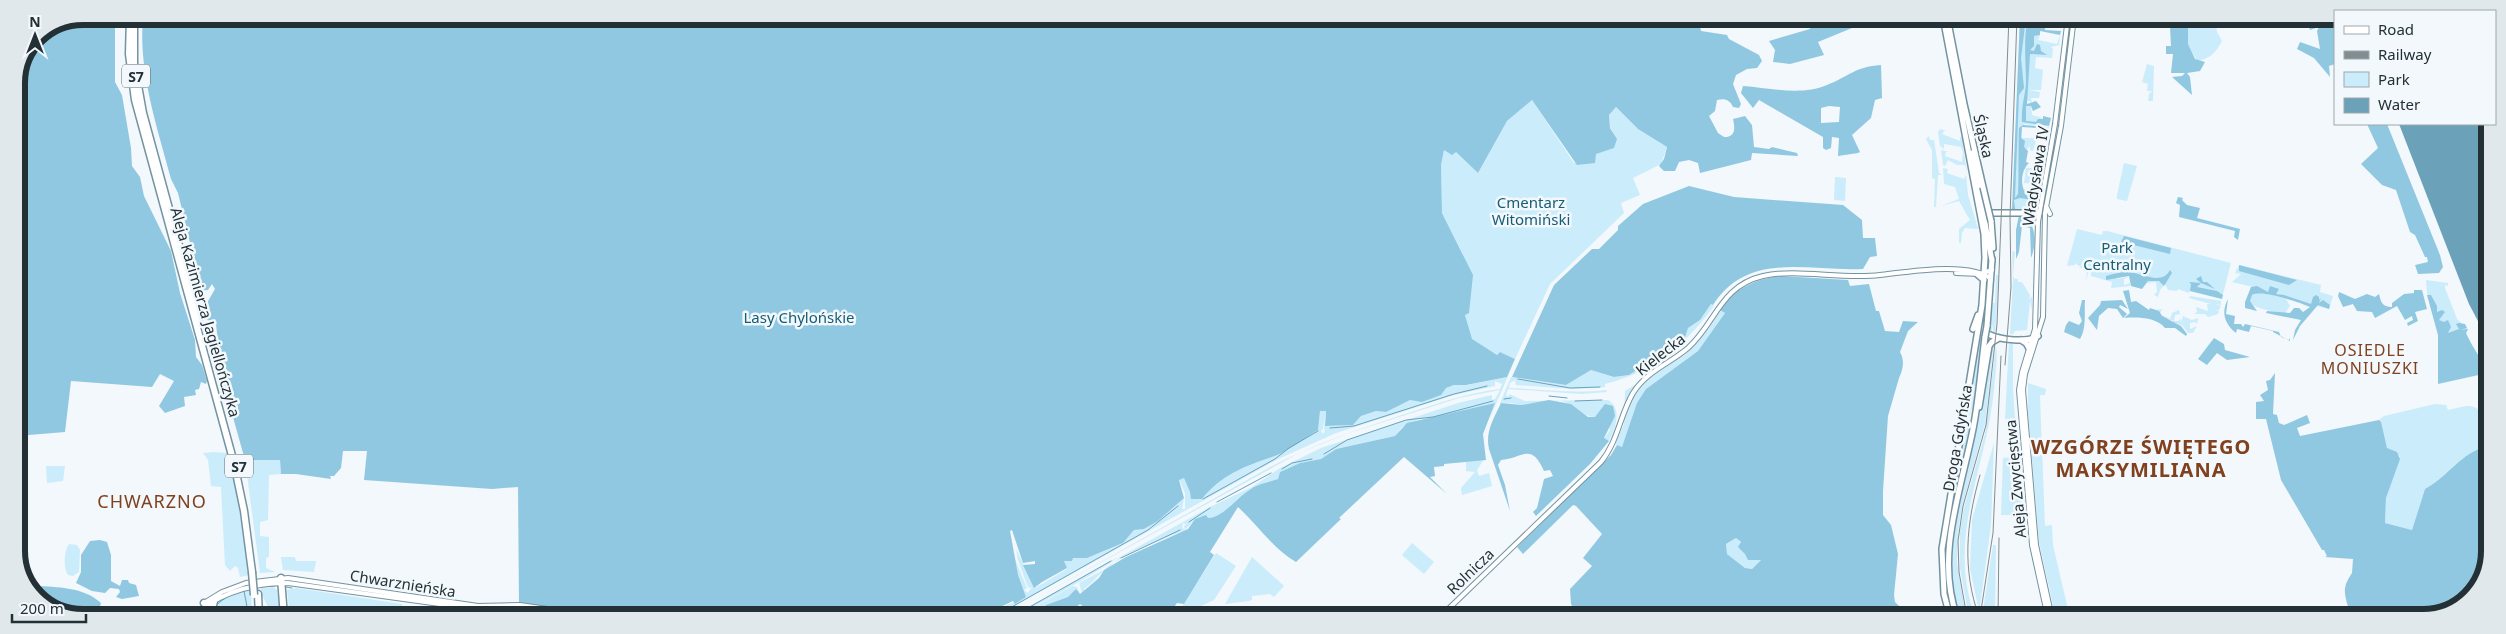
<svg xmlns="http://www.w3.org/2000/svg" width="2506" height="634" viewBox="0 0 2506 634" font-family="'Noto Sans',sans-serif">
  <rect width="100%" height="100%" fill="#f2f8fb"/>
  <path fill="#cbecfb" d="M 2020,17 L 2031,17 L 2034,36 L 2040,35 L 2038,40 L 2057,44 L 2060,35 L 2059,47 L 2059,45 L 2051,47 L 2053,49 L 2052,58 L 2036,57 L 2035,68 L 2043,70 L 2041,90 L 2029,90 L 2040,92 L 2039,98 L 2031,98 L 2032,103 L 2027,100 L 2026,106 L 2031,106 L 2032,115 L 2043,118 L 2040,119 L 2046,126 L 2024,124 L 2022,127 L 2022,138 L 2035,138 L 2039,126 L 2049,127 L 2048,131 L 2039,129 L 2033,151 L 2030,150 L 2030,146 L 2027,149 L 2024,148 L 2020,197 L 2033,200 L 2033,198 L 2026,196 L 2022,189 L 2034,189 L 2034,184 L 2024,183 L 2026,168 L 2032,168 L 2033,164 L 2037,166 L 2039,162 L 2043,163 L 2032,210 L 2011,209 L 2013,204 Z
    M 2188,17 L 2215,17 L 2217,32 L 2222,41 C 2216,52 2210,59 2197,61 L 2188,45 Z
    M 2147,64 L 2154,66 L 2153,101 L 2148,101 L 2149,94 L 2152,91 L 2147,91 L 2148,84 L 2142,82 Z
    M 1532,100 L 1574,163 L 1595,154 L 1617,139 L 1610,127 L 1609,115 L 1616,107 L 1638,129 L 1667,147 L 1661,164 L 1633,178 L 1640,195 L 1621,203 L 1624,213 L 1550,284 L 1515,359 L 1500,352 L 1497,355 L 1472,340 L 1465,315 L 1463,254 L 1442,213 L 1441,165 L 1444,150 L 1455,151 L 1478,173 L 1507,121 Z
    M 1940,129 L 1947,131 L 1944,131 L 1942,134 L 1960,141 L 1960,137 L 1962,138 L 1967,174 L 1965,165 L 1957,165 L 1948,160 L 1945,166 L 1943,165 L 1941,150 L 1949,152 L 1946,152 L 1945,156 L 1962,162 L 1963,152 L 1961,147 L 1944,144 L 1944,149 L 1940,146 L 1938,132 Z
    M 1929,136 L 1930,140 L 1934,140 L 1939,173 L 1942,175 L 1938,175 L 1936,207 L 1934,207 L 1935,179 L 1932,178 L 1932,150 L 1926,139 Z
    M 2124,163 L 2137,166 L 2127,201 L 2117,199 L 2117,195 Z
    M 1943,168 L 1948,169 L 1947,173 L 1964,179 L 1966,175 L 1968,195 L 1978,229 L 1965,228 L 1962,233 L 1961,243 L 1959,243 L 1959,229 L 1970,220 L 1959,201 L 1941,206 L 1959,199 L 1955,187 L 1944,184 Z
    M 1835,177 L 1846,178 L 1845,201 L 1834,200 Z
    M 2011,217 L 2012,251 L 2015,252 L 2013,276 L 2015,279 L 2018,279 L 2018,282 L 2022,282 L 2030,295 L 2029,300 L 2032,296 L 2032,310 L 2030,301 L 2027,330 L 2015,331 L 2013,334 L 2010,334 L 2013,280 Z
    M 2077,229 L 2102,235 L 2103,231 L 2107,231 L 2231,263 L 2222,298 L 2190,291 L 2189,293 L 2178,289 L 2177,291 L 2168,290 L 2165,284 L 2160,290 L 2158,297 L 2154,295 L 2157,292 L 2156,282 L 2146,283 L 2148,281 L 2155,281 L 2129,274 L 2118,276 L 2116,279 L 2129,277 L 2124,279 L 2124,285 L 2130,283 L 2130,286 L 2111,288 L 2112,282 L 2091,276 L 2091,270 L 2089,269 L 2086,281 L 2087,270 L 2079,267 L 2083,265 L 2079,266 L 2075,263 L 2075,265 L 2067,266 Z
    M 2239,265 L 2321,285 L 2320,292 L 2333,296 L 2329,309 L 2286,299 L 2290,306 L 2285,313 C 2276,313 2227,303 2258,292 L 2253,287 L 2232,282 L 2241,274 L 2235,273 Z
    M 1996,275 L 1999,275 L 1995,334 L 1993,333 L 1993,324 L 1991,334 L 1988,331 L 1993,303 L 1995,303 Z
    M 2426,280 L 2448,283 L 2448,286 L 2445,285 L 2445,288 L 2457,319 L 2468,329 L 2466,333 L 2471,344 L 2439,338 L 2427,293 Z
    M 2190,296 L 2221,301 L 2221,305 L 2214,304 L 2221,306 L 2219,310 L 2216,311 L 2219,311 L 2218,314 L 2208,317 L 2205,314 L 2194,314 L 2197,312 L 2196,307 L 2208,311 L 2207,304 L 2211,304 L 2189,298 Z
    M 1711,304 L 1714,306 C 1684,346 1655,371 1605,384 L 1605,387 L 1573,389 L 1516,385 L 1515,380 L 1510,383 L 1509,388 C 1542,389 1573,394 1606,390 L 1607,392 L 1582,394 L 1508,389 L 1506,395 L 1509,397 L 1509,394 L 1525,401 L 1608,400 C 1623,409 1615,429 1609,441 L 1604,439 L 1610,430 L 1604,408 L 1595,417 C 1582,417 1577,405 1565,402 C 1548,397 1538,406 1523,405 C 1515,404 1508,402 1500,403 L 1511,377 L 1566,385 L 1591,370 L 1614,377 L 1629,375 L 1684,341 L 1688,328 L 1700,320 Z
    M 1719,309 L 1725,313 L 1698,351 L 1646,389 L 1622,447 L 1615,444 L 1624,424 L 1625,391 L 1686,354 L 1704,334 Z
    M 2162,309 L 2160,314 L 2170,319 L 2172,313 L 2179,310 L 2180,314 L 2175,315 L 2174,321 L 2179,321 L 2180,318 L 2181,322 L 2183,316 L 2192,320 L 2198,318 L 2197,324 L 2195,322 L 2190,323 L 2190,329 L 2197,326 L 2193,333 L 2188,333 L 2182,325 L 2174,323 L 2172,320 C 2167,320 2160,317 2159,311 L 2154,310 Z
    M 1980,326 L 1983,333 L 1974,402 L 1969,417 L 1966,417 Z
    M 2009,341 L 2013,342 L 2013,388 L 2015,418 L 2008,420 L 2007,418 L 2005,420 Z
    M 1994,342 L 1985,424 L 1962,507 L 1958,533 L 1957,562 L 1966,617 L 1959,617 L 1952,593 L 1950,552 L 1968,462 L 1984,397 L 1990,346 Z
    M 1996,345 C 1998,358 1995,376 1994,390 C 1986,471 1946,535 1975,617 L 1969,617 L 1960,568 L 1960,532 L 1964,507 L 1985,434 Z
    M 1512,367 L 1489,420 L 1495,403 L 1433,418 L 1419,419 L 1402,427 L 1395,436 L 1336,449 L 1321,459 L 1300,463 L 1280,472 L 1278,479 C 1267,483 1258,483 1248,491 C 1237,498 1222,518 1208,518 L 1205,516 L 1195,519 L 1185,530 L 1184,526 L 1186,524 L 1183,523 L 1182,527 L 1185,530 C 1162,540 1121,554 1104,570 C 1097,577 1092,583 1084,589 L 1085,591 L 1082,593 L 1079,583 L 1109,567 L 1120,557 L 1210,507 L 1252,487 L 1280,468 L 1321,448 L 1458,403 L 1492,395 L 1492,400 L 1495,399 L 1500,390 L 1459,398 L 1349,433 L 1299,453 L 1033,600 L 1270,467 C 1314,444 1359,429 1405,414 C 1436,404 1467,393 1500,389 L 1502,384 L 1495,381 L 1495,386 L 1454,395 L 1336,433 L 1276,460 L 998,615 L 990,617 L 995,614 L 993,611 L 1026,597 L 1017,575 L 1010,531 L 1015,559 L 1027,588 L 1024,590 L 1028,593 L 1032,587 L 1029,588 L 1027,585 L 1018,560 L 1016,549 L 1035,588 L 1067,569 L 1064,561 L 1072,558 L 1087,558 L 1123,543 L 1134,530 L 1144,529 L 1158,521 L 1184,498 L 1182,509 L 1185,509 L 1185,493 L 1179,479 L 1184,477 L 1190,492 L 1202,499 C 1222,474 1246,466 1275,456 C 1286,452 1306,437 1318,430 L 1320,411 L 1326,411 L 1323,429 L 1321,431 L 1323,434 L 1325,430 L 1324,429 L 1325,419 L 1325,426 L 1353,425 L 1361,416 L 1376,411 L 1386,412 L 1405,402 L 1454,385 L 1467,385 L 1507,377 Z
    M 2028,383 L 2046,389 L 2045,395 L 2040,395 L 2040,397 L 2045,526 L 2052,525 L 2053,545 L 2070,618 L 2056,618 L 2039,542 L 2028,411 Z
    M 2435,404 L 2446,405 L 2448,410 C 2471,405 2472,402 2489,419 L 2489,445 C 2460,454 2449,475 2425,489 L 2412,530 L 2385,523 L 2386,498 L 2400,456 L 2387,448 L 2379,420 L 2384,416 Z
    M 1965,425 L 1970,425 L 1969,436 L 1947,550 L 1948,591 L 1955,617 L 1952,617 C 1934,556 1953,491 1962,429 Z
    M 1994,443 L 1991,525 L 1980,606 L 1978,607 L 1970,568 L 1972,520 Z
    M 213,452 L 227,453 L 236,486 L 249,575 L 240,577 L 238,568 L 235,566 L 230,571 L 225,565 L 221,487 L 211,486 L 208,460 L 203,453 Z
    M 2013,457 L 2015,466 L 2019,466 L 2024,515 L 2001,515 L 2003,458 Z
    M 1484,459 L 1477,470 L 1479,476 L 1489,473 L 1492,486 L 1462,495 L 1461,488 L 1475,472 L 1466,471 L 1466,461 Z
    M 245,460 L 280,460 L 281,474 L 269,475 L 268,520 L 260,522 L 260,536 L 269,537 L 269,557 L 266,558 L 266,568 L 275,572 L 260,573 Z
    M 46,466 L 65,466 L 63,481 L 47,483 Z
    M 1736,538 L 1757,559 L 1761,560 L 1752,569 L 1745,568 L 1727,554 L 1726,544 Z
    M 1412,543 L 1434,562 L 1424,574 L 1402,555 Z
    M 69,544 L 77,545 L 80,550 L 79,572 L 73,576 L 68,575 C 63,568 64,551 69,544 Z
    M 1993,545 L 1996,545 L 1995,618 L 1982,617 Z
    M 1216,553 L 1236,566 L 1214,600 L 1201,606 L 1197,613 L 1182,607 Z
    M 281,557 L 295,557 L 296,561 L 316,561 L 314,572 L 283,570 Z
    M 1118,557 C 1109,566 1021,616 1010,617 Z
    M 1252,557 L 1284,586 L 1274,597 L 1270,594 L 1252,596 L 1252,600 L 1249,601 L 1225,604 Z
    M 1073,586 L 1077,587 L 1080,594 L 1076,590 L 1068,597 L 1046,605 L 1045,617 L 1039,617 L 1040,609 L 1035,609 L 1037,617 L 1032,617 L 1031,609 Z
    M 273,587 L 277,590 L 281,617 L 268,617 L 270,611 L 261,593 L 261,588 Z
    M 251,588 L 252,617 L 221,616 L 215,609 L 221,600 Z
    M 296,588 L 402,604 L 404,617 L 290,617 L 287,590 Z"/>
  <path fill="#90c8e1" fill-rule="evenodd" d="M 83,16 L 115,16 L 115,82 L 122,95 L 131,148 L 132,166 L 140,177 L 144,196 L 171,251 L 180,293 L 195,340 L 196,357 L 202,365 L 207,381 L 206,384 L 201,382 L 199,389 L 195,390 L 196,395 L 184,397 L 185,406 L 165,413 L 159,406 L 174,381 L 160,374 L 152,387 L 71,381 L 65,432 L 17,436 L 16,83 L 36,36 Z
    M 143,16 L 1698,17 L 1701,31 L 1727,35 L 1729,39 L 1759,55 L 1762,61 L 1757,68 L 1747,69 L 1736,75 L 1733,84 L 1741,104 L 1739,108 L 1733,107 C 1730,100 1725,98 1717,100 L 1715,111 L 1709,116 L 1718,133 L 1724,137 C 1736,137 1735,128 1733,119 L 1745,116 L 1752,125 L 1754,147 L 1769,149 L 1772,147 L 1797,153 L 1798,156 L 1752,153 L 1751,160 L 1700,173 L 1698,163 L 1689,160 L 1679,162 L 1675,171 L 1664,171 L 1659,166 L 1664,159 L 1667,147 L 1638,129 L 1616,107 L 1609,115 L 1610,128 L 1617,139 L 1614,148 L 1596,154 L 1595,163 L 1577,165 L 1532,100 L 1507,121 L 1478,173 L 1456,152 L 1452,155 L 1444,150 L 1441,165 L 1442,213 L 1473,275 L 1469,313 L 1465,315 L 1472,339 L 1497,355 L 1500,352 L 1515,359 L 1507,377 L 1466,385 L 1454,385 L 1446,388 L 1441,395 L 1422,402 L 1410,400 L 1386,412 L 1376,411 L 1361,416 L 1353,425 L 1325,426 L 1326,411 L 1320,411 L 1318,430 C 1306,437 1287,452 1275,456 C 1246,466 1222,474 1202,499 L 1191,499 L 1190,492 L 1184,478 L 1179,480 L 1184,498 L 1158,521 L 1144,529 L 1134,530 L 1123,543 L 1087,558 L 1073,558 L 1072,561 L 1064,561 L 1067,568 L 1042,582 L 1034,588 L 1023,565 L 1035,564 L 1035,561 L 1023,563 L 1012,530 L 1010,531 L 1018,575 L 1026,597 L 1015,604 L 1013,601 L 994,610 L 995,614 L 990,617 L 649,617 L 628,613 L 628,616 L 519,603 L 518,487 L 492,489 L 364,480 L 367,451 L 343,451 L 341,468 L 334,476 L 330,476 L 331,479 L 296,474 L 281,474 L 280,460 L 245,460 L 222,378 L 216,324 L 206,319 L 203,310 L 215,289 L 212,284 L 208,290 L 196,291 L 194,284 L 199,280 L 178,193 L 171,179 C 157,126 138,72 143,16 Z
    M 1806,17 L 1852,17 L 1853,26 L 1867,26 L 1852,28 L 1818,42 L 1824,55 L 1790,64 L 1773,62 L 1775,50 L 1769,41 L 1810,29 Z
    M 2020,17 L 2026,18 L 2021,58 L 2024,88 L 2019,95 L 2015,198 L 2018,194 C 2019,175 2018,150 2019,128 L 2023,125 L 2036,126 L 2037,128 L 2022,127 L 2021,138 L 2025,141 L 2024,147 L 2028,151 L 2026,162 L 2029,163 C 2021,170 2019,187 2028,197 L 2034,197 L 2033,200 L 2020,198 L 2014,200 L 2015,209 L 2012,209 Z
    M 2028,17 L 2046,17 L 2045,30 L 2061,31 L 2060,35 L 2040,31 L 2040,35 L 2034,36 L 2034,46 L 2030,50 L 2034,51 L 2037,44 L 2040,45 L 2041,51 L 2047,55 L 2030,54 L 2027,104 L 2036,101 L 2041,107 L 2033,111 L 2031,106 L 2026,106 L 2026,121 L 2036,122 L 2038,119 L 2043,119 L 2043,116 L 2051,118 L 2049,126 L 2022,122 C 2021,105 2025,98 2026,83 C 2026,60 2023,41 2028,17 Z
    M 2166,17 L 2188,17 L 2188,44 L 2195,59 L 2205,62 L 2200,71 L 2187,73 L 2190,77 L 2192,95 L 2172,77 L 2182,76 L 2185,73 L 2171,73 L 2173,54 L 2166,54 L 2166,46 L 2171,46 L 2170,27 L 2166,23 Z
    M 2306,18 L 2310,18 L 2312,24 L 2320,19 L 2335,18 L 2335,64 L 2329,66 L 2330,77 L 2314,58 L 2297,49 L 2300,42 L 2320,49 L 2317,31 L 2319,27 L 2310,30 Z
    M 1881,65 L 1882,98 L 1875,100 L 1871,118 L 1852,135 L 1860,152 L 1858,153 L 1838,156 L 1839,138 L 1832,137 L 1831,148 L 1826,150 L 1823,148 L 1823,137 L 1759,100 L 1753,108 L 1741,93 L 1743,86 C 1771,88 1801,96 1827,85 C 1850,76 1854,67 1881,65 ZM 1829,106 L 1840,107 L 1839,122 L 1821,123 L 1821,108 Z
    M 2367,124 L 2387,124 L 2440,255 L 2443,267 L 2439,273 L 2418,274 L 2415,265 L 2428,262 L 2427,257 L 2425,257 L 2415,235 L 2410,232 L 2396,190 L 2382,185 L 2361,164 L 2378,148 Z
    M 1689,186 L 1734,197 L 1843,205 L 1862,220 L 1863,238 L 1875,238 L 1877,256 L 1870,257 L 1863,269 C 1807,272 1749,250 1713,305 L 1711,304 L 1700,320 L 1688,328 L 1684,341 L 1629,375 L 1614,377 L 1591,370 L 1566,385 L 1512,377 L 1554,285 L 1592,249 L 1599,249 L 1618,230 L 1618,226 L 1643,204 Z
    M 2178,197 L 2183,198 L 2182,200 L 2187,205 L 2200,208 L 2197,218 L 2240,229 L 2238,240 L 2234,237 L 2235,231 L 2179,217 L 2180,205 L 2176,203 Z
    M 2019,215 C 2037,219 2037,244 2031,258 L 2030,228 L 2022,226 L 2019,252 L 2016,259 L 2016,230 Z
    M 2124,236 L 2171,248 L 2170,254 L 2121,242 Z
    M 2239,265 L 2297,280 L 2289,285 L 2239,271 Z
    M 2170,270 L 2172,273 L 2164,286 L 2159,281 L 2148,281 L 2142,289 L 2131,286 L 2129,276 L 2106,280 L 2106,276 C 2114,274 2120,272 2129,272 C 2142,273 2162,286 2170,270 Z
    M 1781,276 L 1848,280 L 1850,286 L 1869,284 L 1876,311 L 1879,311 L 1885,331 L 1899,332 L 1903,321 L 1918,322 L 1908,331 L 1900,352 C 1905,361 1903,369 1899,378 L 1888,416 L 1883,491 L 1883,515 L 1891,525 L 1898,554 L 1894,595 L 1895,602 L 1899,606 L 1894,608 L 1899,617 L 1619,617 L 1605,611 L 1600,617 C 1588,617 1577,616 1571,604 L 1570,589 L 1592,566 L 1583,558 L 1602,534 L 1576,506 L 1573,505 L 1523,554 L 1517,547 L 1611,455 L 1617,445 L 1622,447 L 1637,403 L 1646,389 L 1698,351 L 1725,313 L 1720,310 C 1735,288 1756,279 1781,276 ZM 1736,538 L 1741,542 L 1738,547 L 1745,554 L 1748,560 L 1761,560 L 1752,569 L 1745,568 L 1727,554 L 1726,544 Z
    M 2201,276 L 2203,282 L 2207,282 L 2215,289 L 2201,283 L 2197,287 L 2217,291 L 2223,295 L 2222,299 L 2190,291 L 2191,284 L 2189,282 L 2201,283 L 2196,279 Z
    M 2257,286 L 2268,292 L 2270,286 L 2279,289 L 2276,294 L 2284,295 L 2311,304 L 2313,297 L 2316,295 L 2319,297 L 2319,300 L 2321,298 L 2319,303 L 2323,300 L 2330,305 L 2329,309 L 2318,305 L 2300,326 L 2293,340 L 2295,330 L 2301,320 L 2266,313 L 2267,311 L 2290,313 L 2294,308 L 2299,308 L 2303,312 L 2310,307 C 2299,302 2262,289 2252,295 L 2250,301 L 2257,311 L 2245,308 L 2245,302 L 2251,287 Z
    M 2129,290 L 2131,302 L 2136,301 L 2149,310 L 2150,308 L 2159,311 L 2162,316 L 2181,326 L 2187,334 L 2186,336 L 2175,328 L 2165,328 C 2156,317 2137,317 2124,318 L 2130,313 L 2123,291 Z
    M 2414,290 L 2422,290 L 2427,309 L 2415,312 L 2418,321 L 2408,326 L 2407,323 L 2413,320 L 2412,316 L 2405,320 L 2397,306 L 2375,318 L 2372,312 L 2357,311 L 2353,304 L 2343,307 L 2338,296 L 2339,292 L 2355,299 L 2367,294 L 2375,297 L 2379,294 C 2381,302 2382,307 2392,307 L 2392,303 L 2404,294 L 2414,293 Z
    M 2427,295 L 2431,295 L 2437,306 L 2437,312 L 2442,310 L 2445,312 L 2439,320 L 2444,322 L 2448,320 L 2451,327 L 2452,325 L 2448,333 L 2459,329 L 2456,324 L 2459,323 L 2465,324 L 2467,328 L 2460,330 L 2468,329 L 2466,333 C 2473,350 2489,366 2489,386 L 2486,386 L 2483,374 L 2438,384 L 2438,335 Z
    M 2228,299 L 2226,314 L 2235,316 L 2234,324 L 2241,324 L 2243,327 L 2245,324 L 2279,332 L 2281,337 L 2289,340 L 2290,338 L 2290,341 L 2273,332 L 2273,331 L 2251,326 L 2249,332 L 2237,329 L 2236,333 C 2224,323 2221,312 2228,299 Z
    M 2082,300 L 2085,300 C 2084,310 2087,328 2080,339 L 2064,332 L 2066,325 L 2069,321 L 2079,325 L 2082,321 L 2079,313 Z
    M 2122,300 L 2128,309 L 2120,305 L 2119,307 L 2127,314 L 2123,318 L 2117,309 L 2108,308 L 2099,316 L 2097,330 L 2088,318 L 2100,305 L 2101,301 Z
    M 2214,338 L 2224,344 L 2225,350 L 2250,357 L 2227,360 L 2217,353 L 2207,365 L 2198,359 Z
    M 2275,373 L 2273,414 L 2277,415 L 2279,423 L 2284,425 L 2307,415 L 2310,423 L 2297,428 L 2300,436 L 2379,420 L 2381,422 L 2387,448 L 2397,452 L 2400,459 L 2386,498 L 2385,523 L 2412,530 L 2425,489 C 2450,475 2459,454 2489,445 L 2489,504 L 2482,506 L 2479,513 L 2482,519 L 2488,523 L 2488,564 L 2467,601 L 2423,618 L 2388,618 L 2386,613 L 2362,616 L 2349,610 C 2344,592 2342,588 2352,573 L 2353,559 L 2325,557 L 2327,556 L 2324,550 L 2322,550 L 2281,480 L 2266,419 L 2256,419 L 2256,402 L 2264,401 L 2260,395 L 2268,390 L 2266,381 L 2270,380 Z
    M 1549,400 L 1571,404 L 1588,417 L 1595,417 L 1605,404 L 1613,406 L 1615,416 L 1604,438 L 1609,441 L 1590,464 L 1536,516 L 1533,512 L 1537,508 L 1544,479 L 1553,476 L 1550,470 L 1544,471 C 1531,441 1522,459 1501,460 L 1498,465 L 1505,485 L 1510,511 L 1489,449 C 1485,432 1494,418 1501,403 L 1522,405 Z
    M 1495,403 L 1483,434 L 1486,460 L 1444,464 L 1444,466 L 1434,467 L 1435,476 L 1430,477 L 1447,494 L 1404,457 L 1339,518 L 1341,519 L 1296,562 C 1273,549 1258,525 1238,507 L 1210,552 L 1214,555 L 1184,604 L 1177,603 L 1167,617 L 1092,617 L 1090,615 L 1092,613 L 1080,604 L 1063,617 L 1045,617 L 1046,605 L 1068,597 L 1076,589 L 1080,594 L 1099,578 L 1104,570 L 1126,557 L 1188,529 L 1195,519 L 1206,515 L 1208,518 C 1222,518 1237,498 1248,491 C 1258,483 1267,483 1278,479 L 1280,472 L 1300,463 L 1321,459 L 1336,449 L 1395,436 L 1407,423 Z
    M 100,540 L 107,542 L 111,555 L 111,581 L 120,586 L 122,580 L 128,580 L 129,583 L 136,585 L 139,596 L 122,599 L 116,597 L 120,592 L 119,589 L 110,588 L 105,593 L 92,591 L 76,583 L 81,572 L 81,555 L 90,541 Z
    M 35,586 C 57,587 84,587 101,603 L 97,616 L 76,616 L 33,595 L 31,590 Z"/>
  <path fill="#6ba2ba" d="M 2399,124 L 2489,124 L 2489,342 L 2469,304 Z"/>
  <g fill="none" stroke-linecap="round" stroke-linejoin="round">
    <path stroke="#6ba2ba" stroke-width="1" d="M 1518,379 L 1570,388 L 1600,387
      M 1549,396 L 1567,398
      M 1504,399 L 1511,398
      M 1575,401 L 1602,400
      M 1330,428 L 1354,426 L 1454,394 L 1487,386
      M 1324,454 L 1347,440 L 1406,420 L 1433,417 L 1493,401
      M 1282,469 L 1292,463 L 1312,459
      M 1203,499 L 1275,459 L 1289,448 L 1318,431
      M 1217,502 L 1271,473
      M 1189,522 L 1210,508
      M 1121,558 L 1180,530
      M 260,587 L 275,586
      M 286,587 L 292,588
      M 244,591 L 249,617
      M 234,593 L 248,590
      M 221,616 L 216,609 L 216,605 L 228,596
      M 994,617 L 1148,530 L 1178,506
      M 1012,617 L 1111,561"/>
    <defs>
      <path id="secondary" d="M 2046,206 L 2050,214
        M 1956,273 L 1980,274 L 1992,270
        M 204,603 L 222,592 L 246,583 L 288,578 L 478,606 L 520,605 L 603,617
        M 207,605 C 232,589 259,583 288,583 L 483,610 L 520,609 L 575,617
        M 1440,617 L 1601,462 C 1618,441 1620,415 1633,393 C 1647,371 1669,364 1688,348 C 1716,323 1720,286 1763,276 C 1797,268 1842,280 1880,275 C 1907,272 1970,261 1991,279
        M 2048,618 L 2032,545 L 2019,390 L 2022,372 L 2035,329 L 2038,222 L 2055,124 L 2068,17
        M 2052,618 L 2036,545 L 2023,390 L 2025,374 L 2043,317 L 2045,213 L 2061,126 L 2074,17"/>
      <path id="primary" d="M 1943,17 L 1984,234 L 1985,258 L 1982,305 L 1942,549 L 1944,594 L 1950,617
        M 1947,17 L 1964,104 L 1983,187
        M 1972,153 L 1992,261
        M 1985,213 L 2039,213
        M 1991,221 L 1993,248
        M 1977,274 L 1984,280
        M 1987,326 L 1992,259
        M 1973,329 L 1978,315
        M 1988,334 C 2000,340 2028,343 2038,336
        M 2021,340 L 2026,343 L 2030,350
        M 1979,407 L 1989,346 L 1992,342 L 1999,338
        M 1957,617 C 1935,556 1961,491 1973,429 C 1979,399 1981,368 1985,337"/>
      <path id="motorway" d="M 130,16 L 129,54 L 135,100 L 234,463 L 244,511 L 252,572
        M 134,25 L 134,63 L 143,113 L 199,319
        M 281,578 L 284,617
        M 258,594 L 259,617
        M 204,603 L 217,616
        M 212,610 L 214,601"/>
    </defs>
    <use href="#secondary" stroke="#7493a1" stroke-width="6"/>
    <use href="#primary" stroke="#7493a1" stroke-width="8"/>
    <use href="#motorway" stroke="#7493a1" stroke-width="9"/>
    <use href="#secondary" stroke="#fff" stroke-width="4"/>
    <use href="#primary" stroke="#fff" stroke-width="5"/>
    <use href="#motorway" stroke="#fff" stroke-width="6"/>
    <path stroke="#838d91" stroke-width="1" d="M 2005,365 L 2011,287 L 2010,217 L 2017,17
      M 1967,617 L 1959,572 L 1958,541 L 1963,506 L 1986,425 L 1997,324 L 2009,17
      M 1979,617 C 1962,569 1966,524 1980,475
      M 1980,617 L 1993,533 L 2001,356
      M 1998,618 L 1999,538"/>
    <defs>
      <path id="primary-bridge" d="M 1983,187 L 1991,221
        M 1985,337 L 1987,326"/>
      <path id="motorway-bridge" d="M 252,572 L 254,595"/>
    </defs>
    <use href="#primary-bridge" stroke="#7493a1" stroke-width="8" stroke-linecap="butt"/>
    <use href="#motorway-bridge" stroke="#7493a1" stroke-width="9" stroke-linecap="butt"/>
    <use href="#primary-bridge" stroke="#fff" stroke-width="5"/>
    <use href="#motorway-bridge" stroke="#fff" stroke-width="6"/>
  </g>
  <g text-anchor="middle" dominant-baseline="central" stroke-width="5" stroke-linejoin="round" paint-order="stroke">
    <g fill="#f2f8fb" stroke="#616c71" stroke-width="1">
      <rect x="122" y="64.5" width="28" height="23" rx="4"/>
      <rect x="225" y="454.5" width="28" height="23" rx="4"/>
    </g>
    <g font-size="14" font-weight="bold" fill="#233036">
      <text x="136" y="76">S7</text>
      <text x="239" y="466">S7</text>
    </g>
    <g font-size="15" fill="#233036" stroke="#f2f8fb">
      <text transform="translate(1984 136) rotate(77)">Śląska</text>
      <text transform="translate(2035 176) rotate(-81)">Władysława IV</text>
      <text transform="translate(206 312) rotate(74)">Aleja Kazimierza Jagiellończyka</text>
      <text transform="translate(1660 354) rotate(-38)">Kielecka</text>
      <text transform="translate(1957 438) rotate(-80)">Droga Gdyńska</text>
      <text transform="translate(2015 479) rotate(-95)">Aleja Zwycięstwa</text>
      <text transform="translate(1470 571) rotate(-44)">Rolnicza</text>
      <text transform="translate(403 583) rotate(9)">Chwarznieńska</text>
    </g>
    <g font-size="15" fill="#165d76" stroke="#f2f8fb">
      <text x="1531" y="202">Cmentarz<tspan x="1531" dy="17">Witomiński</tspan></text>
      <text x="2117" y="247">Park<tspan x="2117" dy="17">Centralny</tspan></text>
      <text x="799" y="317">Lasy Chylońskie</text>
    </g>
    <g font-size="16" letter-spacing="1" fill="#81411f" stroke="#f2f8fb">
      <text x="2370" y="350">OSIEDLE<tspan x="2370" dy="18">MONIUSZKI</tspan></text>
    </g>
    <g font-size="18" letter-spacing="1" fill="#81411f" stroke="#f2f8fb">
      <text x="152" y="501">CHWARZNO</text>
    </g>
    <g font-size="20" font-weight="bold" letter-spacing="1" fill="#81411f" stroke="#f2f8fb">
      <text x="2141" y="446">WZGÓRZE ŚWIĘTEGO<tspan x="2141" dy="23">MAKSYMILIANA</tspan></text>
    </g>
  </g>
  <path d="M0 0H2506V634H0ZM83 25H2423A58 58 0 0 1 2481 83V551A58 58 0 0 1 2423 609H83A58 58 0 0 1 25 551V83A58 58 0 0 1 83 25Z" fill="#e1e8eb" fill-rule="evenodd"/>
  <path fill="none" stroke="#233036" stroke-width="6" d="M83 25H2423A58 58 0 0 1 2481 83V551A58 58 0 0 1 2423 609H83A58 58 0 0 1 25 551V83A58 58 0 0 1 83 25Z"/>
  <rect x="2334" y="10" width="162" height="115" fill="#f2f8fb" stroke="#9fa8ac"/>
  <rect x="2344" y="26" width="25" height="8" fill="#ffffff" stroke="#9fa8ac"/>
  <text x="2378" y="35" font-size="15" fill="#233036">Road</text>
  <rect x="2344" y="51" width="25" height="8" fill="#838d91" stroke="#9fa8ac"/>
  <text x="2378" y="60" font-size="15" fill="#233036">Railway</text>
  <rect x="2344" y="72" width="25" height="15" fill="#cbecfb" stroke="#9fa8ac"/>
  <text x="2378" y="85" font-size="15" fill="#233036">Park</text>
  <rect x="2344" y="98" width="25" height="15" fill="#6ba2ba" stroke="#9fa8ac"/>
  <text x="2378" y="110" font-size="15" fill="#233036">Water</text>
  <g transform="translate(35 35)" stroke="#f2f8fb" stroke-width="4" paint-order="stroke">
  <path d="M0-4L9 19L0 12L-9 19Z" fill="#233036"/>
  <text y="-8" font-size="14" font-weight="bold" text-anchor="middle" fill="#233036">N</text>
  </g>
  <path d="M12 614v8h74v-8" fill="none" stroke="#233036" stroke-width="2.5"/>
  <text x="20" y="614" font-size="15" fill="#233036" stroke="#f2f8fb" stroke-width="4" paint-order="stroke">200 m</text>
</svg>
